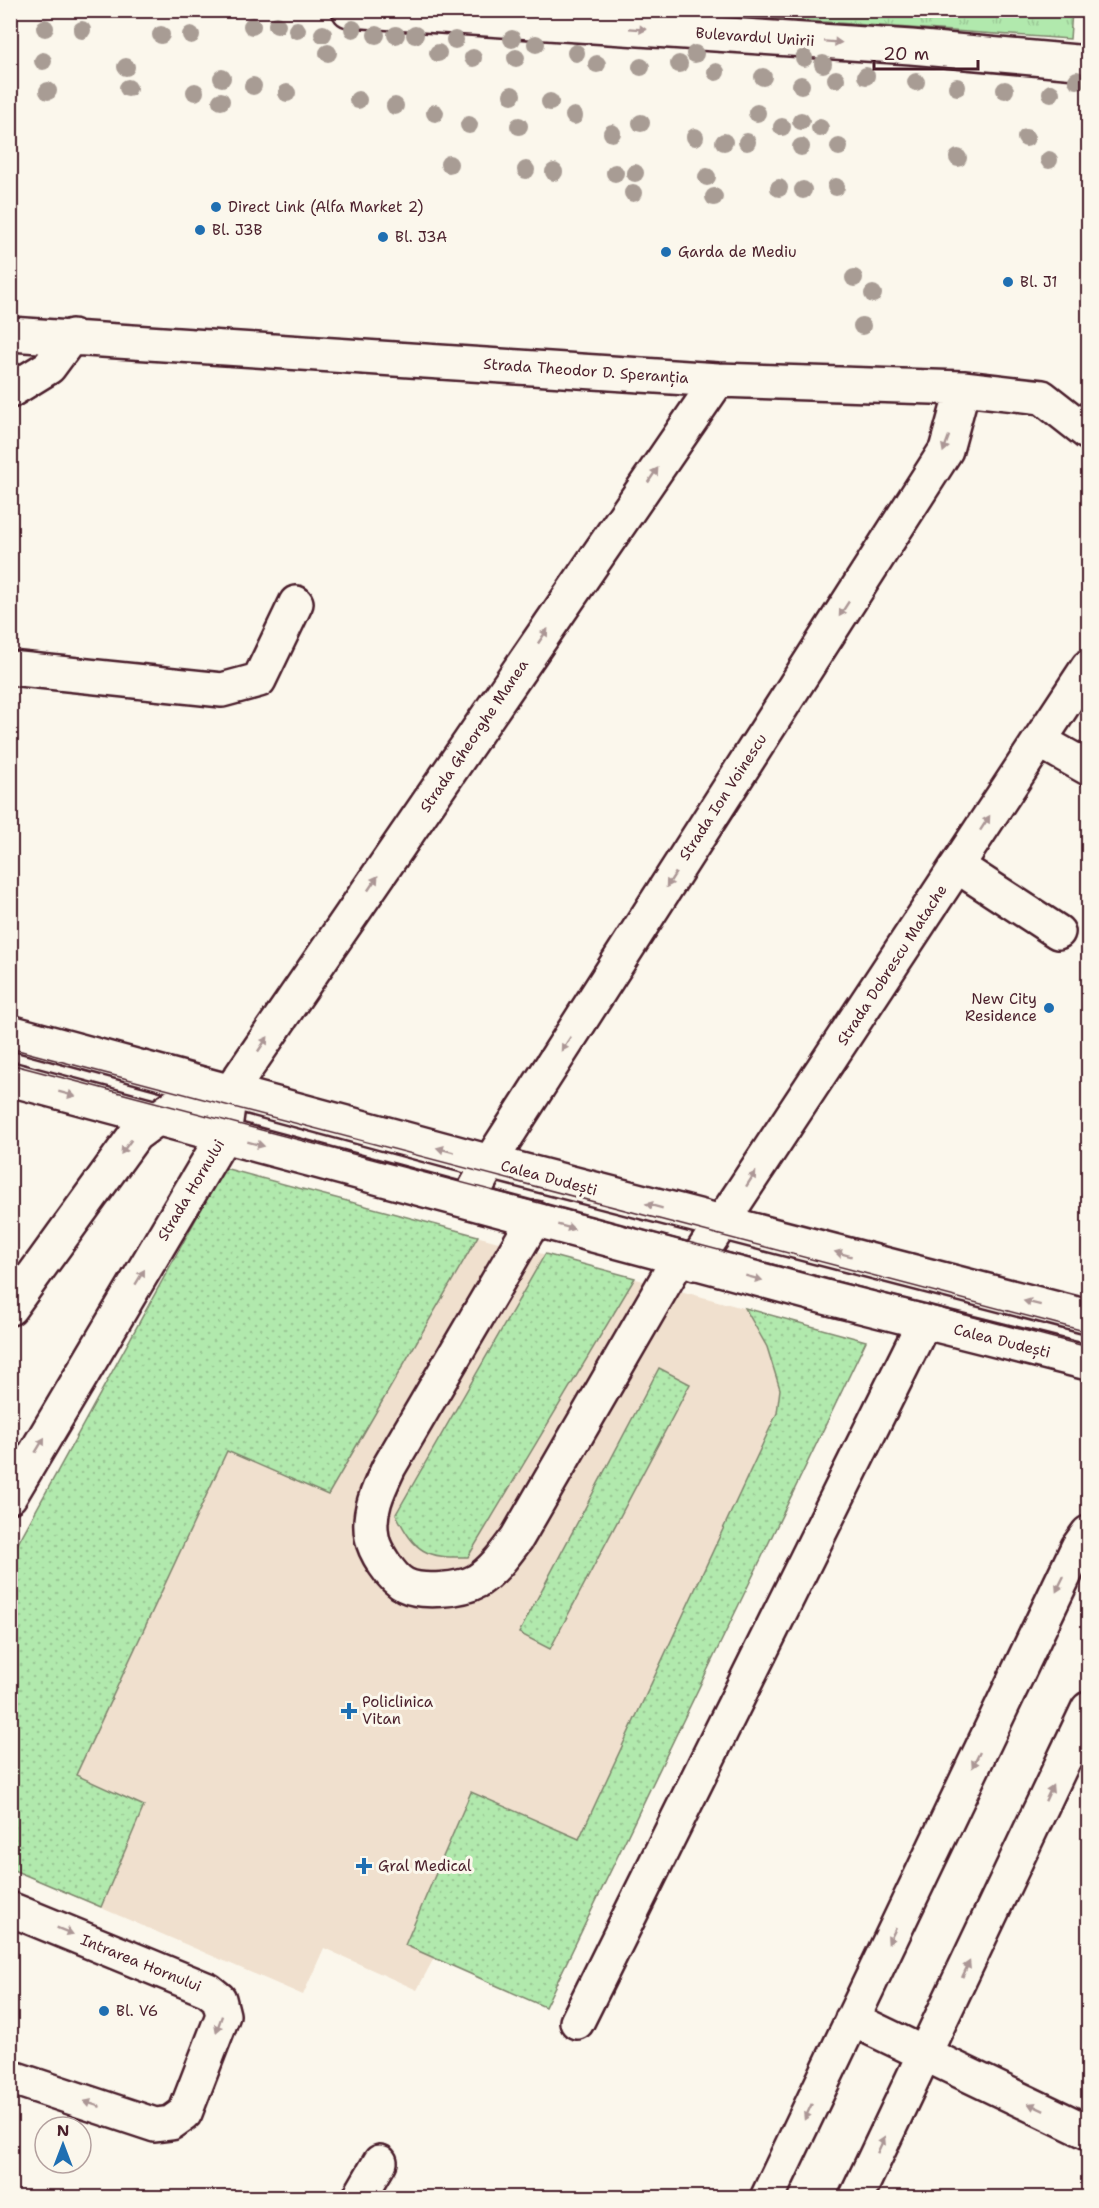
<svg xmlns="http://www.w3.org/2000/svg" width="1099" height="2208" viewBox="0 0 1099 2208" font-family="'Shantell Sans',sans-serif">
  <defs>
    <pattern id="grass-tufts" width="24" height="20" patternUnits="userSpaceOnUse" patternTransform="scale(1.5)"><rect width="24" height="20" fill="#b1e9ad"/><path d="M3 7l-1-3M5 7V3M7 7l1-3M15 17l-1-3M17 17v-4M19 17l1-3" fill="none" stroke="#9ac795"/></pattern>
    <pattern id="park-dots" width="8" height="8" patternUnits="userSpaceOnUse" patternTransform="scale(1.5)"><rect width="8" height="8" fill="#b1e9ad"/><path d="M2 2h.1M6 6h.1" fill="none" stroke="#9ac795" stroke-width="1.8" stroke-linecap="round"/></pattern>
  </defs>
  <rect width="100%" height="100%" fill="#fbf7ec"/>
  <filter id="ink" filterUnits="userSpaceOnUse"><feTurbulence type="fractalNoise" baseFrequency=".0167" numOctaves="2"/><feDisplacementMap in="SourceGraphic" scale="12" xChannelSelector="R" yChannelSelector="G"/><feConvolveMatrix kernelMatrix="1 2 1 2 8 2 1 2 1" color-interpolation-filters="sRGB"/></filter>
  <g filter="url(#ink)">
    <path fill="#f0e0ce" d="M 224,1168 L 866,1341 L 545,2007 L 434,1958 L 417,1990 L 324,1948 L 303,1995 L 11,1869 L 10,1552 L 17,1545 Z"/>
    <path fill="url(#grass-tufts)" stroke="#7e846c" stroke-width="1.5" d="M 663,11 L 1072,10 L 1072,11 L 1070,39 Z"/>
    <path fill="url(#park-dots)" stroke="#7e846c" stroke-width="1.5" d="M 224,1168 L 478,1236 L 328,1495 L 227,1451 L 76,1775 L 144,1806 L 101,1907 L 11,1869 L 11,1552 L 17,1545 Z
      M 545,1254 L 635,1278 L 468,1557 C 426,1558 415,1553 396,1514 Z
      M 745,1308 L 866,1341 L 545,2007 L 405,1945 L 471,1792 L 579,1839 L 777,1413 L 780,1389 L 767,1347 Z
      M 659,1368 L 690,1384 L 550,1649 L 519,1633 Z"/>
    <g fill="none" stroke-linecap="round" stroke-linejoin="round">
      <defs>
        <path id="minor" d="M 10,334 L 718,380 L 963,388 L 1042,397 L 1088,433
          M 10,391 L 49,367 L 72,336
          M 10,668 L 222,690 L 259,680 L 296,603
          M 1040,741 L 1088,768
          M 957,866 L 1058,932
          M 469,1200 L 490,1162 L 946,450 L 963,388
          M 535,1218 L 389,1467 C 379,1488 367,1512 372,1537 C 374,1551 392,1579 405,1585 C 421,1593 461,1590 477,1581 C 494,1570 505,1554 517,1538 L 679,1258
          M 695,1263 L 1088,667
          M 10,1308 L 135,1135 L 173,1107 L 230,1092
          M 10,1496 L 224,1135 L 230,1092 L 718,380
          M 10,1909 L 208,1990 L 219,1999 L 223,2015 L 185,2113 L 171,2123 L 155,2125 L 10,2077
          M 852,2019 L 1088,2132
          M 577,2022 L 924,1322
          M 359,2198 L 380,2162
          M 767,2198 L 1078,1547 L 1088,1533
          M 856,2198 L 1088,1709"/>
        <path id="major" d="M 349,10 L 911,47 L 1088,63
          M 10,1032 L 490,1162 L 1088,1317
          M 10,1079 L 825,1297 L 1088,1363"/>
      </defs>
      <use href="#minor" stroke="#4a1f2b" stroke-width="38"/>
      <use href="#major" stroke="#4a1f2b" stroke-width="38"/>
      <use href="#minor" stroke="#fbf7ec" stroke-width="33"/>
      <use href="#major" stroke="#fbf7ec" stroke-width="33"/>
      <path stroke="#4a1f2b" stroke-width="1.5" d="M 10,1048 L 1088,1332
        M 10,1064 L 1088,1347"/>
    </g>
    <g fill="#a89c94">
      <circle cx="277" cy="25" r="9"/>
      <circle cx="252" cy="26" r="9"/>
      <circle cx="45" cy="28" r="9"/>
      <circle cx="353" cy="29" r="9"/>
      <circle cx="82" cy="30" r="9"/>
      <circle cx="297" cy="30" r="9"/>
      <circle cx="323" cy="34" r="9"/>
      <circle cx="161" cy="35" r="9"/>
      <circle cx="191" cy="35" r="9"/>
      <circle cx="376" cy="35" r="9"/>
      <circle cx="396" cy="35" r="9"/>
      <circle cx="415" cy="35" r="9"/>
      <circle cx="512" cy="39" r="9"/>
      <circle cx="455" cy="40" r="9"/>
      <circle cx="536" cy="44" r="9"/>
      <circle cx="328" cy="53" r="9"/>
      <circle cx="438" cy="53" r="9"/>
      <circle cx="576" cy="53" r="9"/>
      <circle cx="695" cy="54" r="9"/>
      <circle cx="473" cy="58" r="9"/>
      <circle cx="516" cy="58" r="9"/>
      <circle cx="804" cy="58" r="9"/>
      <circle cx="43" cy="61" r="9"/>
      <circle cx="597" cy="64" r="9"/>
      <circle cx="679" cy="64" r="9"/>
      <circle cx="823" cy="64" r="9"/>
      <circle cx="126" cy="67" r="9"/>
      <circle cx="641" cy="67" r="9"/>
      <circle cx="716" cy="72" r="9"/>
      <circle cx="866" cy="76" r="9"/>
      <circle cx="763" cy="77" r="9"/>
      <circle cx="222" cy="78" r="9"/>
      <circle cx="836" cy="79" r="9"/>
      <circle cx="1077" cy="80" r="9"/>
      <circle cx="916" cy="82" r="9"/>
      <circle cx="801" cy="85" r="9"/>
      <circle cx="253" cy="86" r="9"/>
      <circle cx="957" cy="87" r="9"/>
      <circle cx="128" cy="88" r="9"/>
      <circle cx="1005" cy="90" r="9"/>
      <circle cx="48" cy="91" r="9"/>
      <circle cx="195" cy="92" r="9"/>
      <circle cx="287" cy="93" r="9"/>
      <circle cx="1051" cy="93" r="9"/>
      <circle cx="512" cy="95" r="9"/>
      <circle cx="358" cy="100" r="9"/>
      <circle cx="221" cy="101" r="9"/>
      <circle cx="550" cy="102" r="9"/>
      <circle cx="395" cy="106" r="9"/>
      <circle cx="435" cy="113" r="9"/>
      <circle cx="757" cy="113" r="9"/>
      <circle cx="574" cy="116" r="9"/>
      <circle cx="801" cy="121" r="9"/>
      <circle cx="641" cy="123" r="9"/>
      <circle cx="469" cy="125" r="9"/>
      <circle cx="519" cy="126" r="9"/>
      <circle cx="782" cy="127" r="9"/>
      <circle cx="820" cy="128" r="9"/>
      <circle cx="612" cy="133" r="9"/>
      <circle cx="695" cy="137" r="9"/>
      <circle cx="1026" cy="138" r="9"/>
      <circle cx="724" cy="142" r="9"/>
      <circle cx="747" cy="142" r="9"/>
      <circle cx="801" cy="147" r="9"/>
      <circle cx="839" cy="147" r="9"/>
      <circle cx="958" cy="158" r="9"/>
      <circle cx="1049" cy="160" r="9"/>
      <circle cx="449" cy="164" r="9"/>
      <circle cx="526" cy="170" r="9"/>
      <circle cx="554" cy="172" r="9"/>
      <circle cx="615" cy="173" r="9"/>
      <circle cx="635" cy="173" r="9"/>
      <circle cx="707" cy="177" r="9"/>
      <circle cx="836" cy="187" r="9"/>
      <circle cx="779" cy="188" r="9"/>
      <circle cx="803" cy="190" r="9"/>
      <circle cx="633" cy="193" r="9"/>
      <circle cx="714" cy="197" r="9"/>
      <circle cx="854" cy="278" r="9"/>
      <circle cx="873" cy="294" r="9"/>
      <circle cx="862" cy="326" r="9"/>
    </g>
    <defs><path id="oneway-solid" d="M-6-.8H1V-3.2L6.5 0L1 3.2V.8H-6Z" transform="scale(1.5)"/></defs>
    <g fill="#ab9695">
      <use href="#oneway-solid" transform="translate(638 29) rotate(4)"/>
      <use href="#oneway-solid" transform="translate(833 42) rotate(4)"/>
      <use href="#oneway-solid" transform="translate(946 444) rotate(110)"/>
      <use href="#oneway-solid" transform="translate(653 475) rotate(-56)"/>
      <use href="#oneway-solid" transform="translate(844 609) rotate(123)"/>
      <use href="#oneway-solid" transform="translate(543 636) rotate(-56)"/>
      <use href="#oneway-solid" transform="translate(985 823) rotate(-57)"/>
      <use href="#oneway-solid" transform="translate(671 880) rotate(123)"/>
      <use href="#oneway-solid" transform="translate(373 883) rotate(-56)"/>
      <use href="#oneway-solid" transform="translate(263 1044) rotate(-56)"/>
      <use href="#oneway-solid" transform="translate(566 1044) rotate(123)"/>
      <use href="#oneway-solid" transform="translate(67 1094) rotate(15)"/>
      <use href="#oneway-solid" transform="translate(256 1144) rotate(15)"/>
      <use href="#oneway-solid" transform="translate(126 1147) rotate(126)"/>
      <use href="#oneway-solid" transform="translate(445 1150) rotate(-165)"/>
      <use href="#oneway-solid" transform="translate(751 1179) rotate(-57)"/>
      <use href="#oneway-solid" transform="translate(654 1206) rotate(-165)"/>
      <use href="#oneway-solid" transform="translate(566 1227) rotate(15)"/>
      <use href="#oneway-solid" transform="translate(843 1254) rotate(-165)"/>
      <use href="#oneway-solid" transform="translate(140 1277) rotate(-59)"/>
      <use href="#oneway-solid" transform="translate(754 1278) rotate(15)"/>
      <use href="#oneway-solid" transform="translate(1032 1303) rotate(-166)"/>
      <use href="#oneway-solid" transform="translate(40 1445) rotate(-59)"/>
      <use href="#oneway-solid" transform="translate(1060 1584) rotate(116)"/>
      <use href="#oneway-solid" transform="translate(976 1760) rotate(116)"/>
      <use href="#oneway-solid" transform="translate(1049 1793) rotate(-65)"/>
      <use href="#oneway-solid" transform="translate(65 1931) rotate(22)"/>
      <use href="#oneway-solid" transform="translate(892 1936) rotate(116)"/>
      <use href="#oneway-solid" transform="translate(966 1969) rotate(-65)"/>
      <use href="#oneway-solid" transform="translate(219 2024) rotate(110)"/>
      <use href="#oneway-solid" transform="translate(92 2104) rotate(-162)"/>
      <use href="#oneway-solid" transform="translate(1036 2107) rotate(-155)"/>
      <use href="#oneway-solid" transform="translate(808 2112) rotate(115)"/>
      <use href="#oneway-solid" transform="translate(881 2145) rotate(-65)"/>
    </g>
  </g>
  <g fill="#1f6fb2" stroke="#fbf7ec" stroke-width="2">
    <circle cx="216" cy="207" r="6"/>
    <circle cx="200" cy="230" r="6"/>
    <circle cx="383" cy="237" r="6"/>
    <circle cx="666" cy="252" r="6"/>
    <circle cx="1008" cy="282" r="6"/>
    <circle cx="1049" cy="1008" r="6"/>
    <path d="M346 1702h6v6h6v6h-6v6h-6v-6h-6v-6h6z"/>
    <path d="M361 1857h6v6h6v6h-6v6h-6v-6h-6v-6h6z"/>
    <circle cx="104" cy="2011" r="6"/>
  </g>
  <g text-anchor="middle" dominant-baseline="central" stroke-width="6" stroke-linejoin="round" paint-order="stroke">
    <g font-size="15" fill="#4a1f2b" stroke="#fbf7ec">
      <text transform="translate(755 37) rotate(4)">Bulevardul Unirii</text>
      <text transform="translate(586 371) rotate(4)">Strada Theodor D. Speranția</text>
      <text transform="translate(474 736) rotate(-56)">Strada Gheorghe Manea</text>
      <text transform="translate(723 797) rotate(-57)">Strada Ion Voinescu</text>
      <text transform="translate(892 965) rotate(-57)">Strada Dobrescu Matache</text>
      <text transform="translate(549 1178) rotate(15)">Calea Dudești</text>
      <text transform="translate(191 1190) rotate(-59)">Strada Hornului</text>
      <text transform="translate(1002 1341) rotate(14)">Calea Dudești</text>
      <text transform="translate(141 1963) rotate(22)">Intrarea Hornului</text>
    </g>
    <g font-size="15" fill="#4a1f2b" stroke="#fbf7ec" text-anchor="start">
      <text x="228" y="207">Direct Link (Alfa Market 2)</text>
      <text x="212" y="230">Bl. J3B</text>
      <text x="395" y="237">Bl. J3A</text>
      <text x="678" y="252">Garda de Mediu</text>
      <text x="1020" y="282">Bl. J1</text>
      <text x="1037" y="999" text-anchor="end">New City<tspan x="1037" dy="17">Residence</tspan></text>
      <text x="362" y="1702">Policlinica<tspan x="362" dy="17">Vitan</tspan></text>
      <text x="378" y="1866">Gral Medical</text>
      <text x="116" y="2011">Bl. V6</text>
    </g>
  </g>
  <rect width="1099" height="2208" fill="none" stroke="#fbf7ec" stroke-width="36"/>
  <rect x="18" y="18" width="1063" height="2172" fill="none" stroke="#4a1f2b" stroke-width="2" filter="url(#ink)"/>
  <g transform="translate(63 2145)"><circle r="28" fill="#fbf7ec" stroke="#b4a19f" stroke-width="1.5"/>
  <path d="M0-4.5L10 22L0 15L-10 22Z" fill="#1f6fb2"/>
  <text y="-9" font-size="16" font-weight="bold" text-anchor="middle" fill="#4a1f2b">N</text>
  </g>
  <path d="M874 60v9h104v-9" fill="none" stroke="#4a1f2b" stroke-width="3"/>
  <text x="883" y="60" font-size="18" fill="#4a1f2b" stroke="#fbf7ec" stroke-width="4.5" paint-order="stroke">20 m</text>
</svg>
